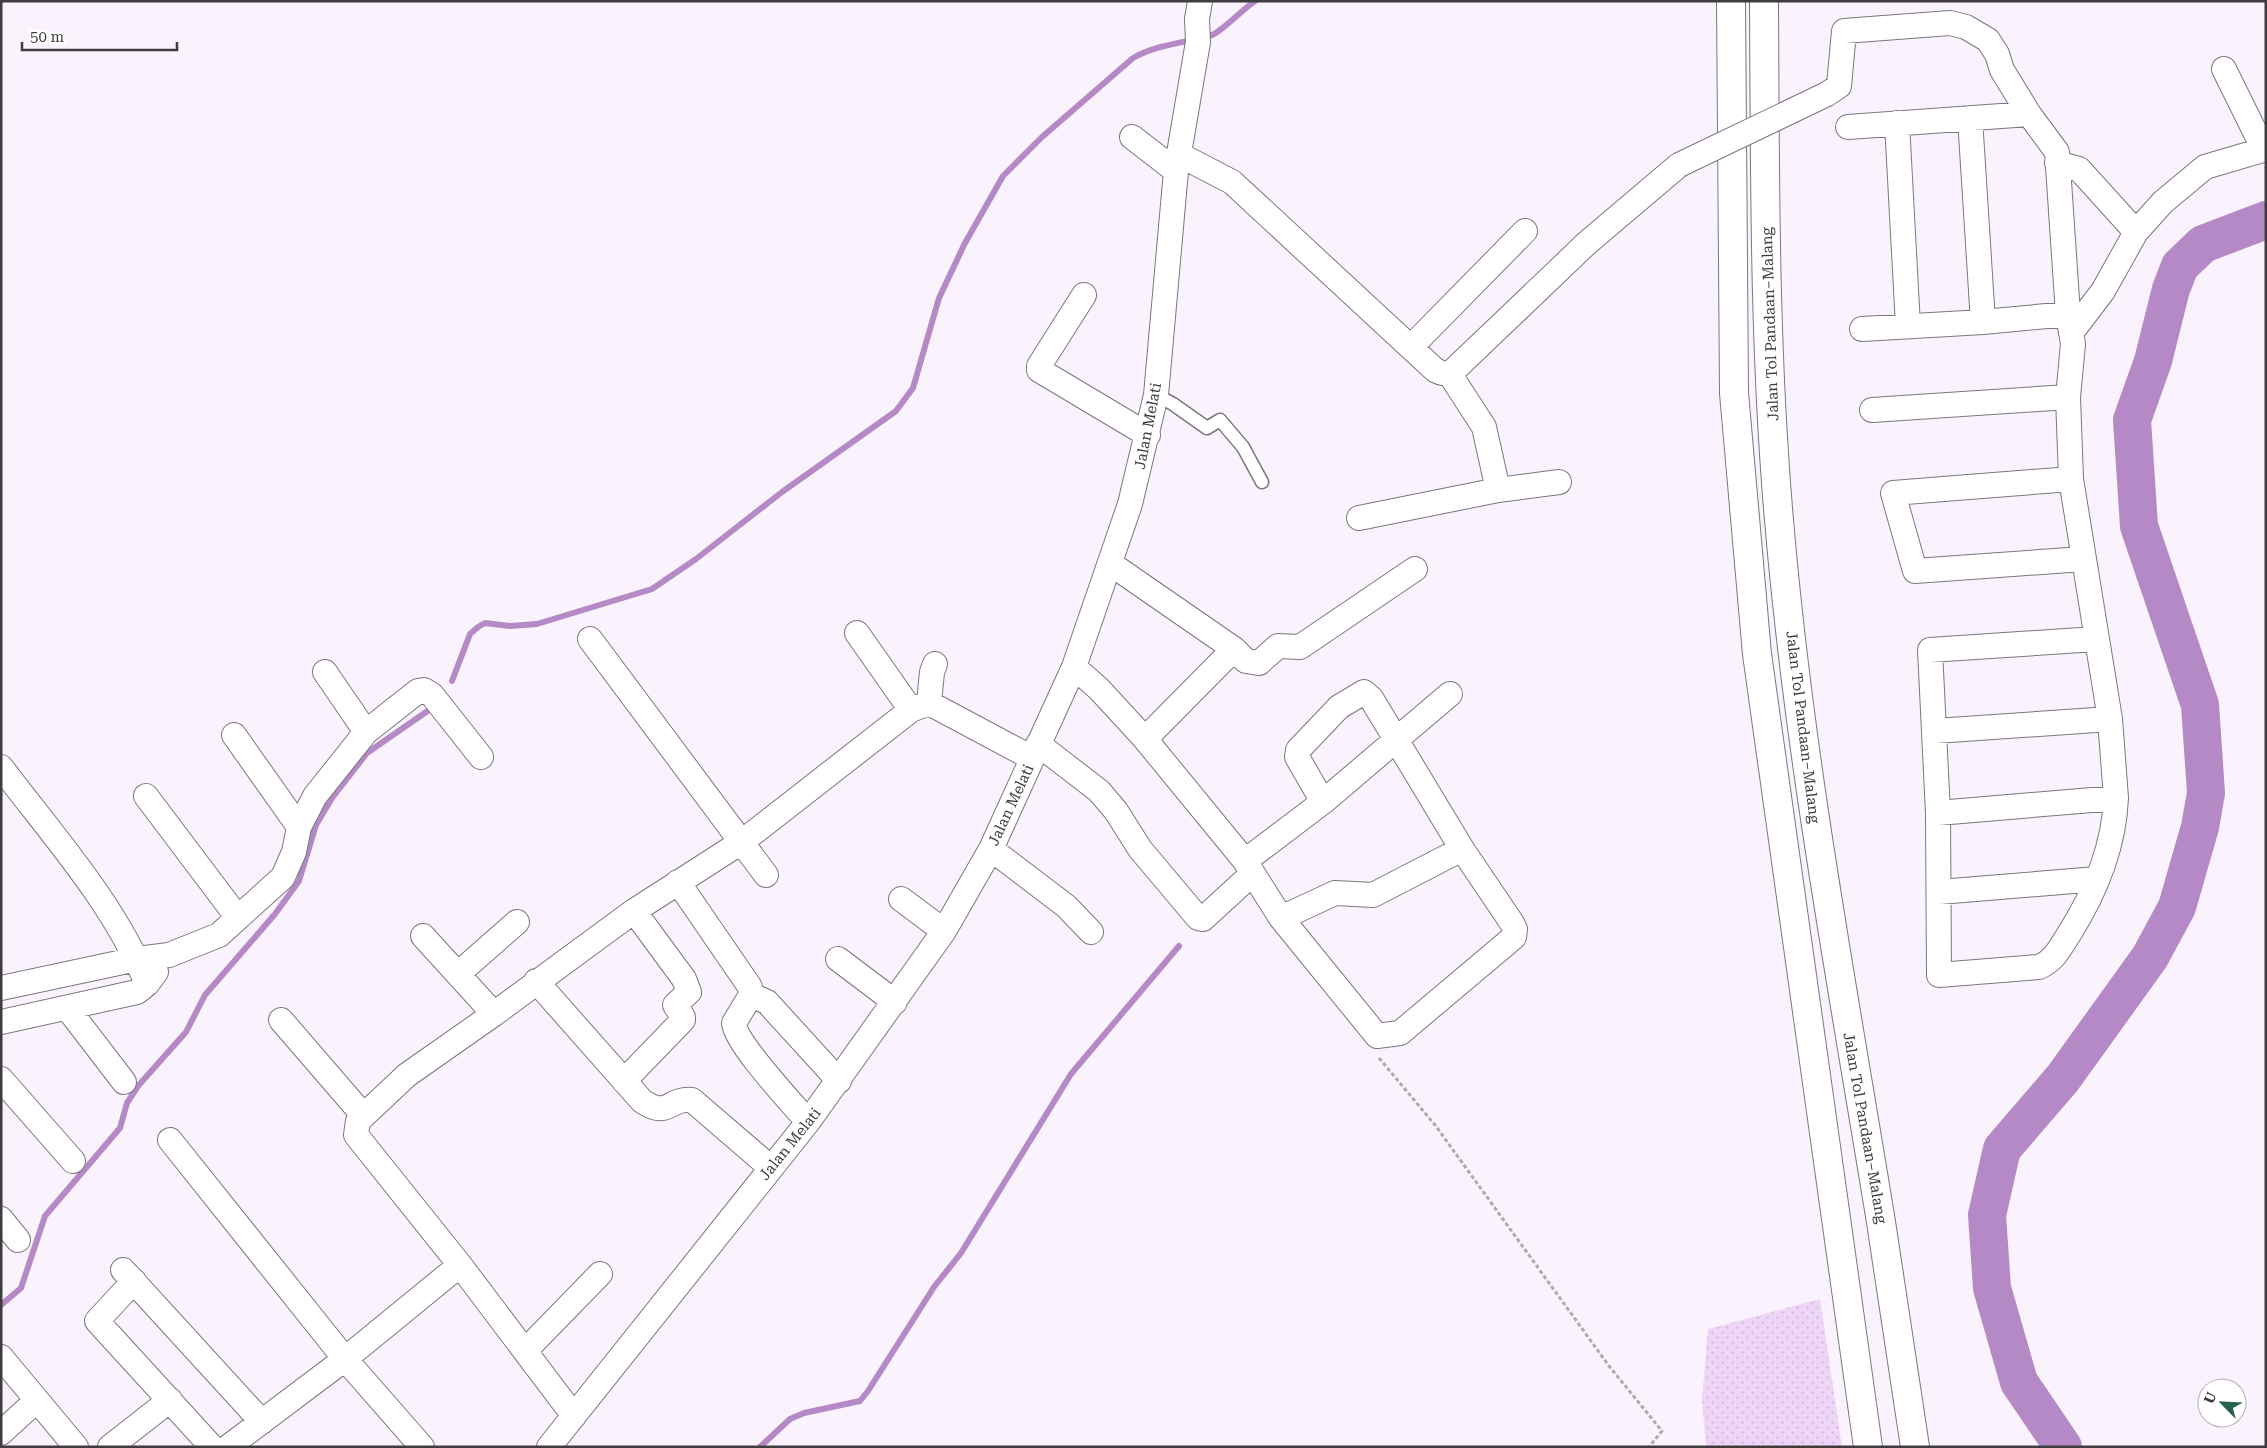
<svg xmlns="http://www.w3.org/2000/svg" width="2267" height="1448" viewBox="0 0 2267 1448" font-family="'Roboto Serif',serif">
  <defs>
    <pattern id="grass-dots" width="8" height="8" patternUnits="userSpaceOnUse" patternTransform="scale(1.25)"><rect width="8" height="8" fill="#eed5f8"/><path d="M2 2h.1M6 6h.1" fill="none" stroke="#cdb8d6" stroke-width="1.8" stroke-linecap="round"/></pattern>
  </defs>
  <rect width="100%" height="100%" fill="#faf3fd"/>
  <path fill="url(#grass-dots)" d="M 1820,1299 L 1842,1447 L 1706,1447 L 1702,1401 L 1708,1329 Z"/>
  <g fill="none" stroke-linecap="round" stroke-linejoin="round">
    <path stroke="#b489c5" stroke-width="6" d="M 452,681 L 470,634 L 478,627 L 485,623 L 510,626 L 537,624 L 652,589 L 696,559 L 782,492 L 896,411 L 913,388 L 939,298 L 965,243 L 1003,176 L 1042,137 L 1133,58 C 1158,44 1185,43 1212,35 C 1222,31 1243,9 1255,1
      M 1,1305 L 21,1288 L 45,1216 L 120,1128 L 127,1103 L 138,1086 L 186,1032 L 205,995 L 275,914 L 299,881 L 316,825 L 332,798 L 367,753 L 429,710
      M 760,1447 L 790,1419 L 804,1413 L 860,1401 L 868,1391 L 934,1287 L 961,1253 L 1071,1074 L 1179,946"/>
    <path stroke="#b489c5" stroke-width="38" d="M 2063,1447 L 2019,1382 L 1992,1288 L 1987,1215 L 2002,1149 L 2063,1078 L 2150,957 L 2177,907 L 2200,827 L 2206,793 L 2200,705 L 2139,526 L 2132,420 L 2153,361 L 2171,289 L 2180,266 L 2203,244 L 2266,220"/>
    <defs>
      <path id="service" d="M 1156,395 L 1173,404 L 1207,428 L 1220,420 L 1243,447 L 1262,482"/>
      <path id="minor" d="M 2224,69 L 2264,150
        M 1827,94 L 1839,86 L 1844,31 L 1950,23 L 1966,27 L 1988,40 L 1997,54 L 2002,70 L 2029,114 L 2057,152 L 2068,314 L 2073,344 L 2068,397 L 2071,479 L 2110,719 L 2116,798
        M 1970,118 L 1983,322
        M 1897,123 L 1908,326
        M 1848,127 L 2029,114
        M 1132,137 L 1176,171
        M 1178,154 L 1232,182 L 1435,370 C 1443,374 1447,375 1454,370 L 1587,243 L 1679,165
        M 2057,163 L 2079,169 L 2136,232
        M 1084,295 L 1039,366 L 1039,370 L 1148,435
        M 1862,329 L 1983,322 L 2068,314
        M 2071,333 L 2103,291 L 2136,232 L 2163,202 L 2205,167 L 2266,149
        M 1411,347 L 1525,231
        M 1872,410 L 2068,397
        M 2071,479 L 1893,493 L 1915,571 L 2083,559
        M 1498,490 L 1559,482
        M 1359,518 L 1498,490 L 1484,427 L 1449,373
        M 1111,564 L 1234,649
        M 857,633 L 911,710
        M 590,639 L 766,875
        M 1074,667 L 1099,689 L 1145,739 L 1245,861 L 1281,918 L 1377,1036 L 1400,1033 L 1514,937 L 1515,929 L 1512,923 L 1462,849
        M 325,672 L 366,732
        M 929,703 L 932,672 L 935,664
        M 1935,731 L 2110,719
        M 234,735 L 299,827
        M 1145,739 L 1234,649 L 1246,661 L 1259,663 L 1278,646 L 1300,647 L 1415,569
        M 1038,744 L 1099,791 L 1116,811 L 1140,849 L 1198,918 L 1203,919 L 1252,874
        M 1,767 C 53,836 115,904 147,984
        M 146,796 L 238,918
        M 1938,813 L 2116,798 C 2114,847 2095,893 2069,934 C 2060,948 2054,961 2039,967 L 1939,975 L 1938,813 L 1930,650 L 2096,639
        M 991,849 L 1066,906 L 1091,932
        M 1245,861 L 1323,802 L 1450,694
        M 678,882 L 750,987 L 751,995 L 734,1023 C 735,1043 793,1104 808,1122
        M 1939,892 L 2097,879
        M 901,899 L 944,931
        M 1281,918 L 1335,893 L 1373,895 L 1462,849 L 1371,698 L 1364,692 L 1339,707 L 1298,750 L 1297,757 L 1323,802
        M 423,936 L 494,1014
        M 838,959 L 895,1002
        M 459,973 L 517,922
        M 536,981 L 642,1101 C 669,1119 667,1098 692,1100 L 771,1168
        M 1,988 L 137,959 L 169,955 L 219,935 L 283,877 L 294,852 L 299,827 L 315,796 L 366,732 L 418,691 L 424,690 L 432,695 L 481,757
        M 751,995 L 767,1002 L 839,1081
        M 68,1009 L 124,1082
        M 281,1020 L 363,1115
        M 1,1022 L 137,992 L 147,984 L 156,972
        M 1,1079 L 73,1161
        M 624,1081 L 683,1020 L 683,1017 L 675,1005 L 689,992 L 684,979 L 634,911
        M 170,1140 L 345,1359 L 422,1447
        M 1,1219 L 18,1240
        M 123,1270 L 262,1422
        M 134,1281 L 97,1321 L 212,1447
        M 525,1351 L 600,1274
        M 1,1357 L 76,1447
        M 574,1416 L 460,1265 L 356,1135 L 358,1121 L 407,1075 L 494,1014 L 634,911 L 743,841 L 911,710 L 929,703 L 1032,758
        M 1,1433 L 37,1400
        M 110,1447 L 170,1400
        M 228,1447 L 345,1359 L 460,1265
        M 549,1447 L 808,1122 L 944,931 L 991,849 L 1074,667 L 1130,504 L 1156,395 L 1176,171 L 1198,42 L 1197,19 L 1200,1"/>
      <path id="motorway" d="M 1731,1 L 1734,393 L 1757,654 L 1868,1447
        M 1764,1 C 1765,174 1764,348 1779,520 C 1799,757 1843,989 1881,1222 C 1893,1297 1904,1372 1915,1447"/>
    </defs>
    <use href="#service" stroke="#7c767f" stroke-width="15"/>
    <use href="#minor" stroke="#7c767f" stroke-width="26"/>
    <use href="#motorway" stroke="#7c767f" stroke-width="30"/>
    <path stroke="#afaab2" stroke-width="3" stroke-dasharray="4 2.5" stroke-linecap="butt" d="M 1379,1058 L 1435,1125 L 1609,1366 L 1662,1431 L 1649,1447"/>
    <use href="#service" stroke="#fff" stroke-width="12"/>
    <use href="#minor" stroke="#fff" stroke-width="24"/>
    <use href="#motorway" stroke="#fff" stroke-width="28"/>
    <defs>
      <path id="minor-bridge" d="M 1679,165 L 1827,94"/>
    </defs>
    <use href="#minor-bridge" stroke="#7c767f" stroke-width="26" stroke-linecap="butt"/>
    <use href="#minor-bridge" stroke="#fff" stroke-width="24"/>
  </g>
  <g text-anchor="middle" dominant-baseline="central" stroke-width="4.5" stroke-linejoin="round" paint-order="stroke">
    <g font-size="15" fill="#3e3c3f" stroke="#fff">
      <text transform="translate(1770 324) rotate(-92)">Jalan Tol Pandaan–Malang</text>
      <text transform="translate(1148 426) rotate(-79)">Jalan Melati</text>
      <text transform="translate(1803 727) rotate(83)">Jalan Tol Pandaan–Malang</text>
      <text transform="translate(1011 805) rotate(-65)">Jalan Melati</text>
      <text transform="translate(1865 1128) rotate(80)">Jalan Tol Pandaan–Malang</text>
      <text transform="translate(790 1144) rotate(-51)">Jalan Melati</text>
    </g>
  </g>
  <rect width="2267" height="1448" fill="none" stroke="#3e3c3f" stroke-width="5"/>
  <g transform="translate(2222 1403) rotate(294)"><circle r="24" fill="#ffffff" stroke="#b2b1b2"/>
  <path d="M0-4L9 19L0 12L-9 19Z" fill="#26624c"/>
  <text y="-8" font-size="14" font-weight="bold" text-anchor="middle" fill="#3e3c3f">U</text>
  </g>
  <path d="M22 42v8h155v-8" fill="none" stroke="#3e3c3f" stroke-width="2.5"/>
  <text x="30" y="42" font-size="15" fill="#3e3c3f" stroke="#ffffff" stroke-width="4" paint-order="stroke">50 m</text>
</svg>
